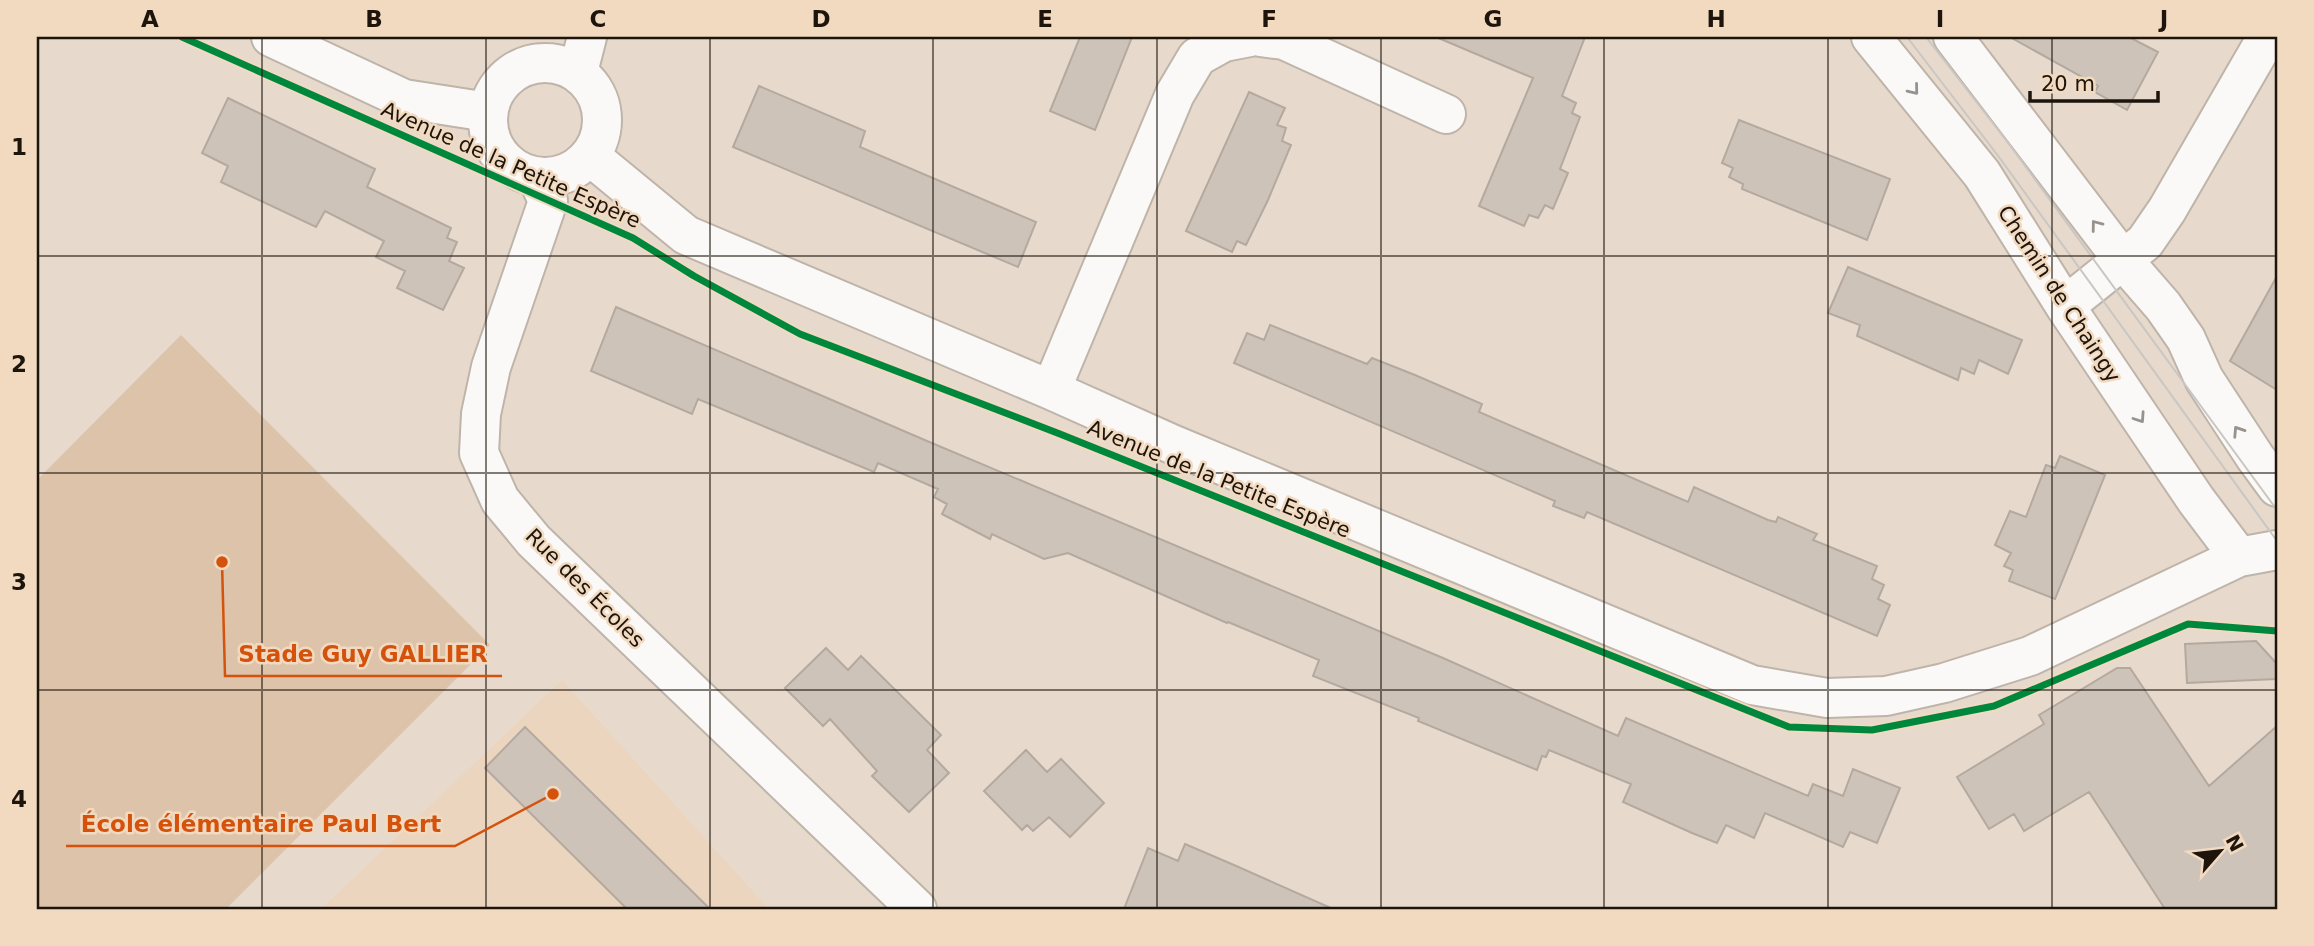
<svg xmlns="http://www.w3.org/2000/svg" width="2314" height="946" viewBox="0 0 2314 946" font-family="'DejaVu Sans',sans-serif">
  <rect width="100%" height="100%" fill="#e7dacc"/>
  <path fill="#ebd5bf" d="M 562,680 L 769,909 L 321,909 Z"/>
  <path fill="#dcc3aa" d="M 181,335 L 490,645 L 226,909 L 37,909 L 37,480 Z"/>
  <path fill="#cec3b9" stroke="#b4a99f" stroke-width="2" d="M 1080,37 L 1132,37 L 1095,130 L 1050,111 Z
    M 1436,37 L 1585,37 L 1562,96 L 1576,103 L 1572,113 L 1580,117 L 1560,169 L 1568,173 L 1553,209 L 1545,205 L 1538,218 L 1529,215 L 1524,226 L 1479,206 L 1533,78 Z
    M 2010,37 L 2129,37 L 2158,52 L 2127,110 L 2095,92 L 2098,86 Z
    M 759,86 L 865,131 L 860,147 L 1036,222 L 1018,267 L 733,147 Z
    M 1249,92 L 1285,108 L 1277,125 L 1286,128 L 1282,141 L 1291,145 L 1268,200 L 1246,245 L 1237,241 L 1232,252 L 1186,231 Z
    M 228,98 L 375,169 L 367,187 L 451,228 L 447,238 L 457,242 L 449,261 L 464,268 L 443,310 L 397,288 L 405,271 L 376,257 L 384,241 L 325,211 L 316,227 L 221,182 L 228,166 L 202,153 Z
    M 1739,120 L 1890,179 L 1867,240 L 1742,189 L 1743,184 L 1729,177 L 1733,168 L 1722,163 Z
    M 1848,267 L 2022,340 L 2008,374 L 1979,360 L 1974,374 L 1961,368 L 1958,380 L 1857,336 L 1860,325 L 1828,313 Z
    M 2277,276 L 2277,390 L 2230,361 Z
    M 616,307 L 927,441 L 1443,658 L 1618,736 L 1626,718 L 1808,796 L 1813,784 L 1843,796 L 1853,769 L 1900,788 L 1877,843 L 1850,832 L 1843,847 L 1765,813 L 1754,838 L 1726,825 L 1717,843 L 1692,833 L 1623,802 L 1631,784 L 1549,750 L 1546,757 L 1542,756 L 1537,770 L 1418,721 L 1419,718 L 1313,676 L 1319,660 L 1228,622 L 1227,623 L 1068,553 L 1044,559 L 992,534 L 990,539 L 942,514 L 947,504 L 934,497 L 938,489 L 878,463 L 874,472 L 698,399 L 692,414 L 591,371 Z
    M 1270,325 L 1367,364 L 1372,358 L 1415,375 L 1482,404 L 1479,412 L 1688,502 L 1694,487 L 1768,520 L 1776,522 L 1778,517 L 1817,534 L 1813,540 L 1877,566 L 1872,579 L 1884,585 L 1878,599 L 1890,605 L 1877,636 L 1587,512 L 1584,518 L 1553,506 L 1555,501 L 1234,363 L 1247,333 L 1264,340 Z
    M 2060,456 L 2105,475 L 2055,599 L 2009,581 L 2013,570 L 2004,566 L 2011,553 L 1995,545 L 2010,511 L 2026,517 L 2046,465 L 2055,468 Z
    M 2256,641 L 2277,664 L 2277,679 L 2187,683 L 2185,644 Z
    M 826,648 L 848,670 L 861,656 L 941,735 L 927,750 L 949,773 L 909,812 L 872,776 L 877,771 L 830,719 L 823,726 L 785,688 Z
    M 2117,668 L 2130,668 L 2209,786 L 2277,726 L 2277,909 L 2165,909 L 2089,792 L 2024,831 L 2014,814 L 1989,829 L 1957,777 L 2044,724 L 2039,715 Z
    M 525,727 L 710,909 L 627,909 L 485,768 Z
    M 1026,750 L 1047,772 L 1061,759 L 1104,803 L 1070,837 L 1049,817 L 1033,831 L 1027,825 L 1022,830 L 984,791 Z
    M 1185,844 L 1234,865 L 1333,909 L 1124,909 L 1148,848 L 1178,861 Z"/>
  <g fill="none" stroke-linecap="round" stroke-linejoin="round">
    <defs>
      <path id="minor" d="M 271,37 L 404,99 L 488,112
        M 1260,37 L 1284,40 L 1446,114
        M 1871,37 L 1982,174 L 2065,306 L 2196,500 L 2239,557
        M 1953,37 L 2123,260 L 2163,306 L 2186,339 L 2204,379 L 2255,457 L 2277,487
        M488 120a57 57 0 1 1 114 0a57 57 0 1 1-114 0Z
        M 578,72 L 587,37
        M 590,156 L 686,235 L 1051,390 L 1174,445 L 1752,685 L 1827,698 L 1886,696 L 1944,683 L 2030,656 L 2239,557 L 2277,550
        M 537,177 L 548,201 L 491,367 L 481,414 L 479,453 L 500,500 L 534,541 L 917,909
        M 2065,306 L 2145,242 L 2167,210 L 2267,37
        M 1051,390 L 1175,94 L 1197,57 L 1224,42 L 1250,37"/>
    </defs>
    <use href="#minor" stroke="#beb4a9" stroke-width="42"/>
    <use href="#minor" stroke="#fbf9f7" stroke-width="38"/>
    <path stroke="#cac6c2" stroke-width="2" d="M 1907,37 L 1999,157 L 2277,541
      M 1926,37 L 2009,144 L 2277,510"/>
    <defs>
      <path id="cycleway" d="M 182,37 L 633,238 L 694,276 L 800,334 L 1060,434 L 1789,727 L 1872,730 L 1994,706 L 2188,624 L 2277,631"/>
    </defs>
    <use href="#cycleway" stroke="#f2dac1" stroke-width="11"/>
    <use href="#cycleway" stroke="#00873e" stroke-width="7"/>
  </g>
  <defs><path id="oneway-chevron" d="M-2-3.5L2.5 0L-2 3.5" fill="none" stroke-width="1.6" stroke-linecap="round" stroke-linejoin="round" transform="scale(1.75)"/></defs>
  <g stroke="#97928d">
    <use href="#oneway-chevron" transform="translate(1914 90) rotate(51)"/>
    <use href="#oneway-chevron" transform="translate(2096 225) rotate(-127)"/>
    <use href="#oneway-chevron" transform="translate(2140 418) rotate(56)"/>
    <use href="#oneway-chevron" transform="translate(2238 431) rotate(-123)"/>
  </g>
  <path fill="none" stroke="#1d140c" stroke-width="2" stroke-opacity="0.55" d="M 262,37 L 262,909M 486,37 L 486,909M 710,37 L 710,909M 933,37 L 933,909M 1157,37 L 1157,909M 1381,37 L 1381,909M 1604,37 L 1604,909M 1828,37 L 1828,909M 2052,37 L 2052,909M 37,256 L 2277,256M 37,473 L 2277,473M 37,690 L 2277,690"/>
  <g text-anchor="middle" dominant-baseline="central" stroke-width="5" stroke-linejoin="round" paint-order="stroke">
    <g font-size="21" fill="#1d140c" stroke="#f2dac1">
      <text transform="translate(511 165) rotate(24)">Avenue de la Petite Espère</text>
      <text transform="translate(2059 294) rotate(57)">Chemin de Chaingy</text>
      <text transform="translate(1219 479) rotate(22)">Avenue de la Petite Espère</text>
      <text transform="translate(585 588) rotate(45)">Rue des Écoles</text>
    </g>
  </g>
  <path fill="none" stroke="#d4520c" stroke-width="2.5" d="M222 562L225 676H502M553 794L455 846H66"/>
  <g fill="#d4520c" stroke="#f2dac1" stroke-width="2.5">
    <circle cx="222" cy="562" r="7"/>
    <circle cx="553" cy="794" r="7"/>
  </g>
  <g font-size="23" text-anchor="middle" font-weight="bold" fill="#d4520c" stroke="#f2dac1" stroke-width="5" stroke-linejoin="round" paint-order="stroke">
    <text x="363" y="662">Stade Guy GALLIER</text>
    <text x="261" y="832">École élémentaire Paul Bert</text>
  </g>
  <rect width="2314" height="946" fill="none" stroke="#f2dac1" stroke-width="77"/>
  <g transform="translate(2220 851) rotate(62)" stroke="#f2dac1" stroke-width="5" paint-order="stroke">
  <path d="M0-5L12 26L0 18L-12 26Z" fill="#1d140c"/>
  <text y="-10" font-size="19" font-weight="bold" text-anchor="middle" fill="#1d140c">N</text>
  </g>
  <path d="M2030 91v10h128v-10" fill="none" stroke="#1d140c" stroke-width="3.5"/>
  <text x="2041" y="91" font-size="21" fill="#1d140c" stroke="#f2dac1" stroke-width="5" paint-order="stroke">20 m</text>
  <rect x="38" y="38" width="2238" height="870" fill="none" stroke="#1d140c" stroke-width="2.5"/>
  <g font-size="23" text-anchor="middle" font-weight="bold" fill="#1d140c">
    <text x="150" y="27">A</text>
    <text x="374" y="27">B</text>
    <text x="598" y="27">C</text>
    <text x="821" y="27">D</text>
    <text x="1045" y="27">E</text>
    <text x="1269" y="27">F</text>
    <text x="1493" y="27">G</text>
    <text x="1716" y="27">H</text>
    <text x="1940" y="27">I</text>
    <text x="2164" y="27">J</text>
    <text x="19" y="155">1</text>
    <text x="19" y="372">2</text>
    <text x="19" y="590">3</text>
    <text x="19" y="807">4</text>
  </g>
</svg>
